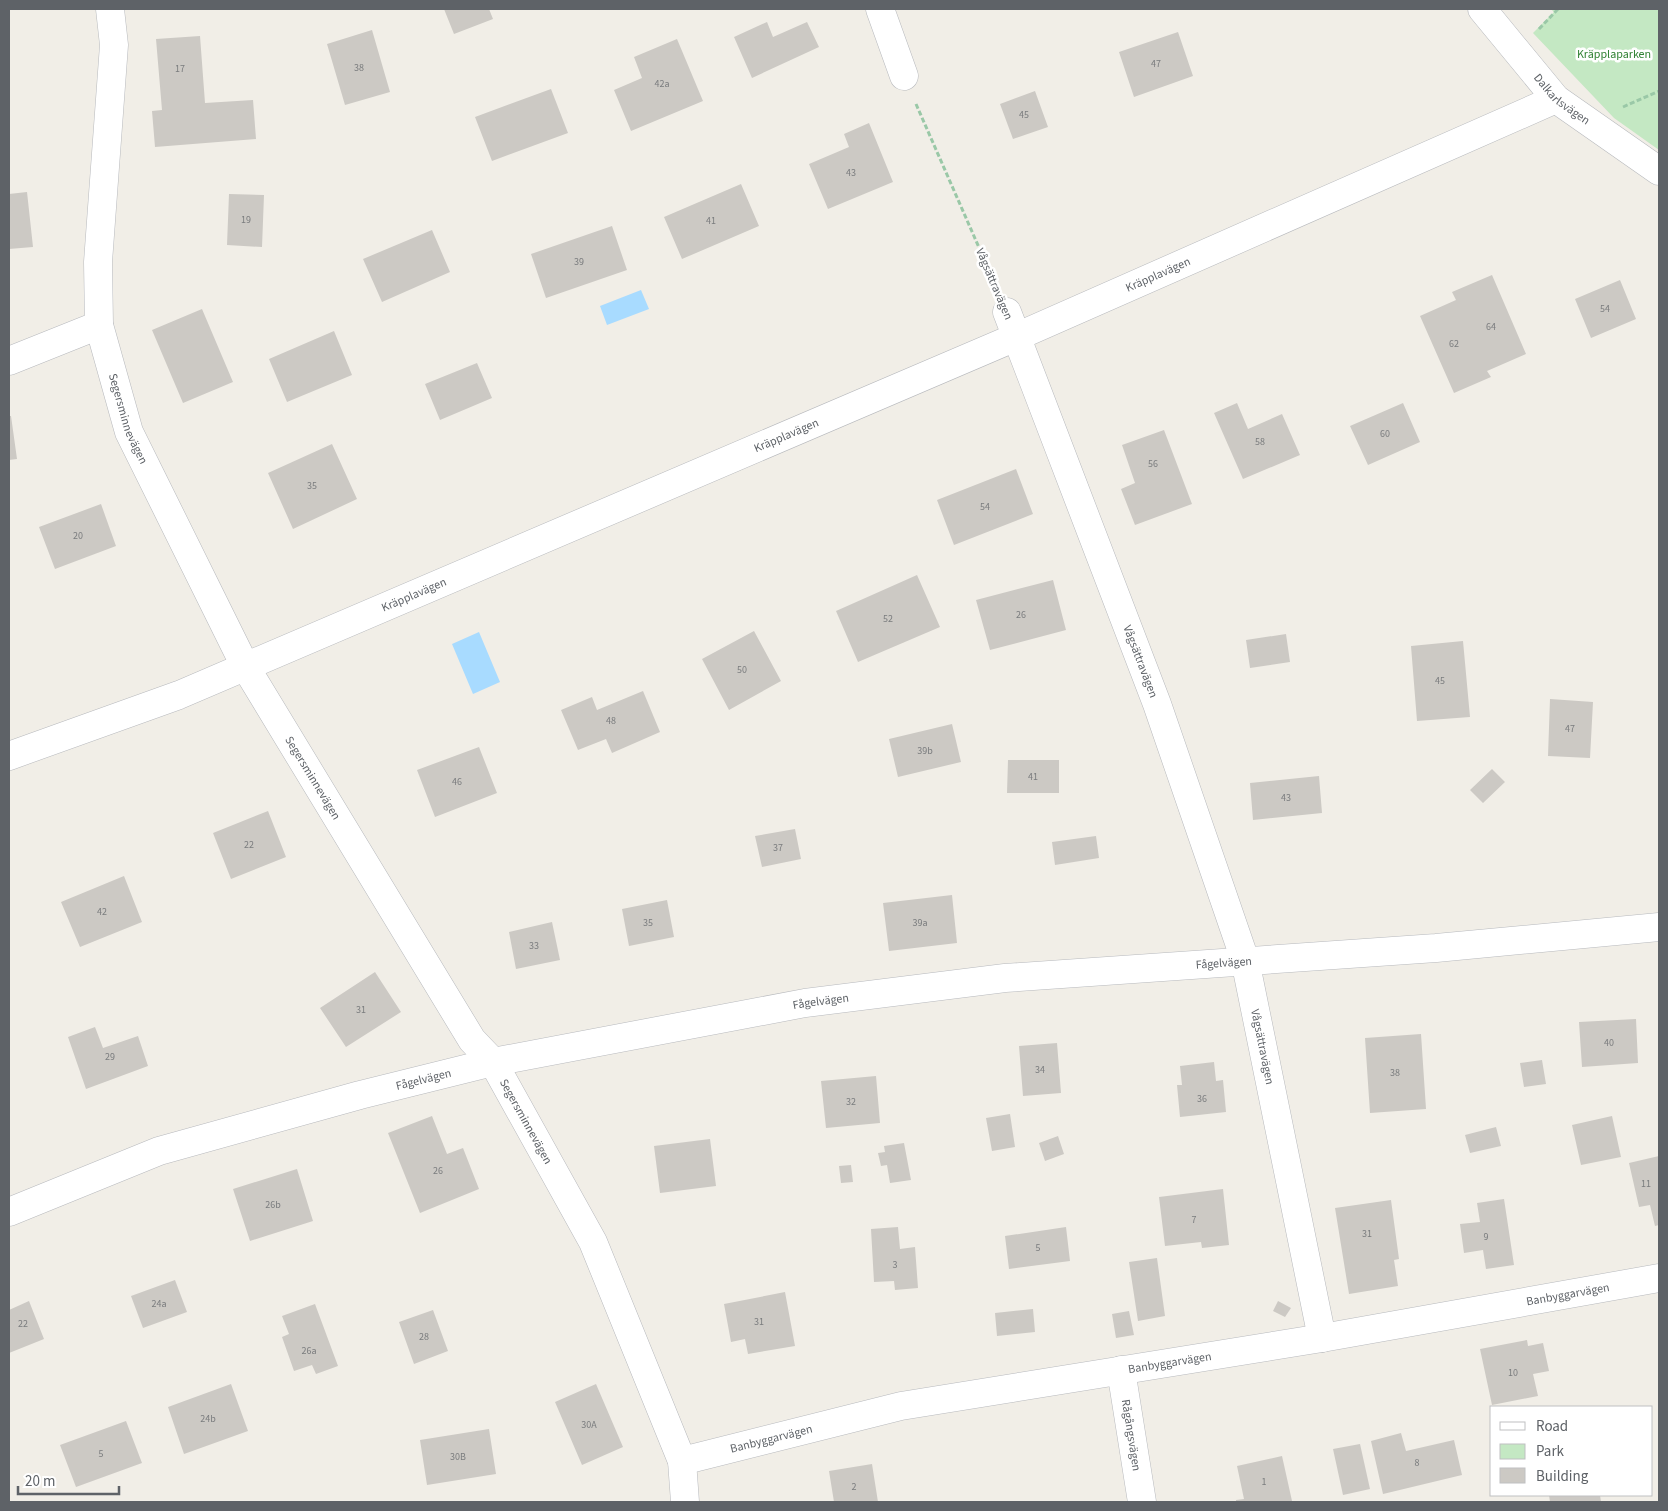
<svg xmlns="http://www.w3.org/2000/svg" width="1668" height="1511" viewBox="0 0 1668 1511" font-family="'Source Sans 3',sans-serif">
  <rect width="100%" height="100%" fill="#f1eee7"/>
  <path fill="#c4e8c3" d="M 1551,9 L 1659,9 L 1659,150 L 1614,118 L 1533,33 L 1554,12 Z"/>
  <path fill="#a8dbff" d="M 641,290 L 649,309 L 607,325 L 600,306 Z
    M 479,632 L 500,682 L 473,694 L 452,644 Z"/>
  <path fill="#ccc9c4" d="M 444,9 L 489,9 L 493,19 L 454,34 Z
    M 767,22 L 773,37 L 807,22 L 819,47 L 752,78 L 734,37 Z
    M 372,30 L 390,92 L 345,105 L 327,44 Z
    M 1178,32 L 1193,76 L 1134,97 L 1119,52 Z
    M 200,36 L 205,103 L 253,100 L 256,139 L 155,147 L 152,111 L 162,110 L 156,39 Z
    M 677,39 L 703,101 L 631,131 L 614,90 L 642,78 L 634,57 Z
    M 551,89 L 568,133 L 492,161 L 475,117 Z
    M 1035,91 L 1048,127 L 1013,139 L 1000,104 Z
    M 869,123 L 893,182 L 828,209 L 809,164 L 849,147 L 844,134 Z
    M 741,184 L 759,226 L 682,259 L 664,217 Z
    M 27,192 L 33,247 L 9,249 L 9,194 Z
    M 229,194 L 264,195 L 262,247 L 227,245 Z
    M 612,226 L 627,270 L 546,298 L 531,254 Z
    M 432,230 L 450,272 L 382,302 L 363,259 Z
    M 1492,275 L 1526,354 L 1487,371 L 1491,377 L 1454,393 L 1420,316 L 1456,300 L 1452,292 Z
    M 1620,280 L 1636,319 L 1591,338 L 1575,299 Z
    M 202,309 L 233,382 L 183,403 L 152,330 Z
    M 334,331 L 352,375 L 287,402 L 269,359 Z
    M 477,363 L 492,398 L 440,420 L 425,384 Z
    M 1237,403 L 1248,429 L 1282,414 L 1300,455 L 1243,479 L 1214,413 Z
    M 1403,403 L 1420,442 L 1368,465 L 1350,426 Z
    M 9,416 L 11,416 L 17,459 L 9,460 Z
    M 1164,430 L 1192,504 L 1135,525 L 1121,489 L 1135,483 L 1122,445 Z
    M 332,444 L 357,499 L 293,529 L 268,473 Z
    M 1016,469 L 1033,514 L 954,545 L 937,500 Z
    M 101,504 L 116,546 L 55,569 L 39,527 Z
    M 917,575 L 940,627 L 858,662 L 836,611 Z
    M 1053,580 L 1066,630 L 990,650 L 976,600 Z
    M 754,631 L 781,681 L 729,710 L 702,659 Z
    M 1286,634 L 1290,662 L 1250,668 L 1246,640 Z
    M 1463,641 L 1470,717 L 1417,721 L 1411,646 Z
    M 643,691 L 660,732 L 612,753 L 606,739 L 578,750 L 561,710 L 592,697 L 597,710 Z
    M 1550,699 L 1593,702 L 1590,758 L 1548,756 Z
    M 952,724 L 961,762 L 898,777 L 889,739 Z
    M 479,747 L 497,793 L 435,817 L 417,770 Z
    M 1008,760 L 1059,760 L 1059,793 L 1007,793 Z
    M 1492,769 L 1505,782 L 1483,803 L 1470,790 Z
    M 1319,776 L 1322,813 L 1253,820 L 1250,783 Z
    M 268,811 L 286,857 L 231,879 L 213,833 Z
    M 795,829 L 801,859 L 762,867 L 755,836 Z
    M 1096,836 L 1099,858 L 1055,865 L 1052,842 Z
    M 124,876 L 142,922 L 80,947 L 61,902 Z
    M 952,895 L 957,943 L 889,951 L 883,903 Z
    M 667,900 L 674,937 L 629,946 L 622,909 Z
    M 552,922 L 560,960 L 516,969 L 509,932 Z
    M 375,972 L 401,1012 L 346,1047 L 320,1008 Z
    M 1636,1019 L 1638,1063 L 1582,1067 L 1579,1022 Z
    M 95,1027 L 103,1048 L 138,1036 L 148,1066 L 86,1089 L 68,1037 Z
    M 1421,1034 L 1426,1109 L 1370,1113 L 1365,1038 Z
    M 1057,1043 L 1061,1093 L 1023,1096 L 1019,1046 Z
    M 1542,1060 L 1546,1084 L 1524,1087 L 1520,1063 Z
    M 1214,1062 L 1216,1081 L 1223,1080 L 1226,1112 L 1180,1117 L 1177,1085 L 1182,1085 L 1180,1066 Z
    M 876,1076 L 880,1123 L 826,1128 L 821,1081 Z
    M 1010,1114 L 1015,1147 L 992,1151 L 986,1118 Z
    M 432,1116 L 447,1154 L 463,1148 L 479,1189 L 420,1213 L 388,1133 Z
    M 1612,1116 L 1621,1157 L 1581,1165 L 1572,1125 Z
    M 1496,1127 L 1501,1146 L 1470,1153 L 1465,1135 Z
    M 1058,1136 L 1064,1154 L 1045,1161 L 1039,1143 Z
    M 710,1139 L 716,1186 L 660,1193 L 654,1146 Z
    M 904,1143 L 911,1180 L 890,1183 L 887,1165 L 881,1166 L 878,1153 L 885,1152 L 884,1146 Z
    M 1659,1156 L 1659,1225 L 1655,1226 L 1650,1205 L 1639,1207 L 1629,1163 Z
    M 851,1165 L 853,1182 L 841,1183 L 839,1166 Z
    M 297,1169 L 313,1221 L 250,1241 L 233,1189 Z
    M 1223,1189 L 1229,1245 L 1202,1248 L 1201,1242 L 1165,1246 L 1159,1197 Z
    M 1504,1199 L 1514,1265 L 1486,1269 L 1483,1250 L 1464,1253 L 1460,1224 L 1480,1222 L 1477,1203 Z
    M 1391,1200 L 1399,1259 L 1394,1260 L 1398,1286 L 1349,1294 L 1335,1208 Z
    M 898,1227 L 900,1249 L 915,1247 L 918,1288 L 895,1290 L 894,1281 L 874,1282 L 871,1229 Z
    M 1066,1227 L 1070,1261 L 1009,1269 L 1005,1236 Z
    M 1157,1258 L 1165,1316 L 1138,1321 L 1129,1262 Z
    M 175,1280 L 187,1312 L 143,1328 L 131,1296 Z
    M 785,1292 L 795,1346 L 748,1354 L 745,1339 L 731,1342 L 724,1304 Z
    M 29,1301 L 44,1339 L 9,1353 L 9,1310 Z
    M 1278,1301 L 1291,1308 L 1285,1317 L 1273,1311 Z
    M 315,1304 L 338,1366 L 316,1374 L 312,1365 L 294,1371 L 282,1337 L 289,1334 L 282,1316 Z
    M 1033,1309 L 1035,1332 L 997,1336 L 995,1313 Z
    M 433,1310 L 448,1351 L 414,1364 L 399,1322 Z
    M 1129,1311 L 1134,1335 L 1116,1338 L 1112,1314 Z
    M 1527,1340 L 1528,1346 L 1543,1343 L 1549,1371 L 1533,1374 L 1538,1396 L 1492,1405 L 1480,1349 Z
    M 231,1384 L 248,1431 L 184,1454 L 168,1407 Z
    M 596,1384 L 623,1447 L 582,1465 L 555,1402 Z
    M 126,1421 L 142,1463 L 76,1487 L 60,1445 Z
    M 489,1429 L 496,1474 L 427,1485 L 420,1440 Z
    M 1401,1433 L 1406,1451 L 1454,1440 L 1462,1475 L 1383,1494 L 1371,1441 Z
    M 1360,1444 L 1370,1489 L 1343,1495 L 1333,1449 Z
    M 1282,1456 L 1292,1501 L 1236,1502 L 1236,1500 L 1244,1499 L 1237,1466 Z
    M 872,1464 L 878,1502 L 834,1502 L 829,1471 Z
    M 1549,1495 L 1600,1495 L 1601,1502 L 1550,1502 Z"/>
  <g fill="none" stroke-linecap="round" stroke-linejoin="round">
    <defs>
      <g id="minor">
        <path id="s1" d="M 110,9 L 114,45 L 98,262 L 99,325 L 129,432 L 245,666 L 472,1040 L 493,1062 L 593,1242 L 682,1461 L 685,1502"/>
        <path d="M 880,9 L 904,76"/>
        <path id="s2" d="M 1482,9 L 1556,99 L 1659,171"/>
        <path id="s3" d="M 1007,312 L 1157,704 L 1245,960 L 1322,1338"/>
        <path d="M 9,361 L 99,325"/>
        <path id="s4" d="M 9,756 L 179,695 L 1016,337 L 1556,99"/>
        <path id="s5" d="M 9,1212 L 159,1151 L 360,1095 L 493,1062 L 805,1003 L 1005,978 L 1436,948 L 1659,927"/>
        <path id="s6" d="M 1121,1370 L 1142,1502"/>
        <path id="s7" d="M 682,1461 L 901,1406 L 1322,1338 L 1659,1278"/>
      </g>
    </defs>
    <use href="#minor" stroke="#b7b9bd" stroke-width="29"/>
    <path stroke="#9ac8a7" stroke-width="3" stroke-dasharray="5 2.5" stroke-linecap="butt" d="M 1539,29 L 1558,9
      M 916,104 L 995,284
      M 1623,107 L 1659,91"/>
    <use href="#minor" stroke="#fff" stroke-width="28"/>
  </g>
  <g text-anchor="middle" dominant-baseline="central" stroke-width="5" stroke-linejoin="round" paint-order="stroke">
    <g font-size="10" fill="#7a7c7e">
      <text x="1156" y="64">47</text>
      <text x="359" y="68">38</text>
      <text x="180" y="69">17</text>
      <text x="662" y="84">42a</text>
      <text x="1024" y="115">45</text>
      <text x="851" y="173">43</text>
      <text x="246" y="220">19</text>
      <text x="711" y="221">41</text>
      <text x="579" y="262">39</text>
      <text x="1605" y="309">54</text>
      <text x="1491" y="327">64</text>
      <text x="1454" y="344">62</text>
      <text x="1385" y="434">60</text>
      <text x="1260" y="442">58</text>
      <text x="1153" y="464">56</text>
      <text x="312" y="486">35</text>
      <text x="985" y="507">54</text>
      <text x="78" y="536">20</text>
      <text x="1021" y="615">26</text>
      <text x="888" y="619">52</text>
      <text x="742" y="670">50</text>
      <text x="1440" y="681">45</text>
      <text x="611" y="721">48</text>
      <text x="1570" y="729">47</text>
      <text x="925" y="751">39b</text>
      <text x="1033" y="777">41</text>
      <text x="457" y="782">46</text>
      <text x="1286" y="798">43</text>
      <text x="249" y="845">22</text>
      <text x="778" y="848">37</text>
      <text x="102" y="912">42</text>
      <text x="648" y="923">35</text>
      <text x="920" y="923">39a</text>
      <text x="534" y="946">33</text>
      <text x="361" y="1010">31</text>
      <text x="1609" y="1043">40</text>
      <text x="110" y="1057">29</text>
      <text x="1040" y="1070">34</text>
      <text x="1395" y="1073">38</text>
      <text x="1202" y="1099">36</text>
      <text x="851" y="1102">32</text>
      <text x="438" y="1171">26</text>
      <text x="1646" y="1184">11</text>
      <text x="273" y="1205">26b</text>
      <text x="1194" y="1220">7</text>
      <text x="1367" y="1234">31</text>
      <text x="1486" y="1237">9</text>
      <text x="1038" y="1248">5</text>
      <text x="895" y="1265">3</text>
      <text x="159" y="1304">24a</text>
      <text x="759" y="1322">31</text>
      <text x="23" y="1324">22</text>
      <text x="424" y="1337">28</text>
      <text x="309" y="1351">26a</text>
      <text x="1513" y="1373">10</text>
      <text x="208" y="1419">24b</text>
      <text x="589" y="1425">30A</text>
      <text x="101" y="1454">5</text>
      <text x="458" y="1457">30B</text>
      <text x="1417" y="1463">8</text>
      <text x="1264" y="1482">1</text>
      <text x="854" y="1487">2</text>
    </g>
    <g font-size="12" fill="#318234" stroke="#fff">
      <text x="1614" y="54">Kräpplaparken</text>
    </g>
    <g font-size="12" fill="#5e6267" stroke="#fff">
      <text stroke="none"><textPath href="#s2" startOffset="121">Dalkarlsvägen</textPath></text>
      <text stroke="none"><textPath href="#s4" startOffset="1246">Kräpplavägen</textPath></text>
      <text transform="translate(994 284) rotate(67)">Vågsättravägen</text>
      <text stroke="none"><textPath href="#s1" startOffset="415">Segersminnevägen</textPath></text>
      <text stroke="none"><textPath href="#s4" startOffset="841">Kräpplavägen</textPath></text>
      <text stroke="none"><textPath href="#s4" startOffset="436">Kräpplavägen</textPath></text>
      <text stroke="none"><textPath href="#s3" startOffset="374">Vågsättravägen</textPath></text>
      <text stroke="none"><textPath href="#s1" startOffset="820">Segersminnevägen</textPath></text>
      <text stroke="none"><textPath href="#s5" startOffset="1246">Fågelvägen</textPath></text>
      <text stroke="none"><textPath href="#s5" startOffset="841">Fågelvägen</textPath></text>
      <text stroke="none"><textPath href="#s3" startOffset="779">Vågsättravägen</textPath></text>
      <text stroke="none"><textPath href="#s5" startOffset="436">Fågelvägen</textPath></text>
      <text stroke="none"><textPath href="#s1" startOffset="1225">Segersminnevägen</textPath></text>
      <text stroke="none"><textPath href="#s7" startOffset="902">Banbyggarvägen</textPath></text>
      <text stroke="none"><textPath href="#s7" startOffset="498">Banbyggarvägen</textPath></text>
      <text stroke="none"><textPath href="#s6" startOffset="66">Rågångsvägen</textPath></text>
      <text stroke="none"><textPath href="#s7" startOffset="92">Banbyggarvägen</textPath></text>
    </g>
  </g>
  <rect width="1668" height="1511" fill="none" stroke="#5e6267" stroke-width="20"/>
  <rect x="1490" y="1406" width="162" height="90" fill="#ffffff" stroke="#bfc0c2"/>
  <rect x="1500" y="1422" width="25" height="8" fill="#ffffff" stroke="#bfc0c2"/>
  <text x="1536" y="1431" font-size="15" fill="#5e6267">Road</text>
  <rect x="1500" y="1444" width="25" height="15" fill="#c4e8c3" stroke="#bfc0c2"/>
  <text x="1536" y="1456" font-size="15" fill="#5e6267">Park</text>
  <rect x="1500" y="1468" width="25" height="15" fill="#ccc9c4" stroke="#bfc0c2"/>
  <text x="1536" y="1481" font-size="15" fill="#5e6267">Building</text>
  <path d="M18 1486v8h101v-8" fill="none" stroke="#5e6267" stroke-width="2.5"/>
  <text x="25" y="1486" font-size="15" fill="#5e6267" stroke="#ffffff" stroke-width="4" paint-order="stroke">20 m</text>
</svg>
